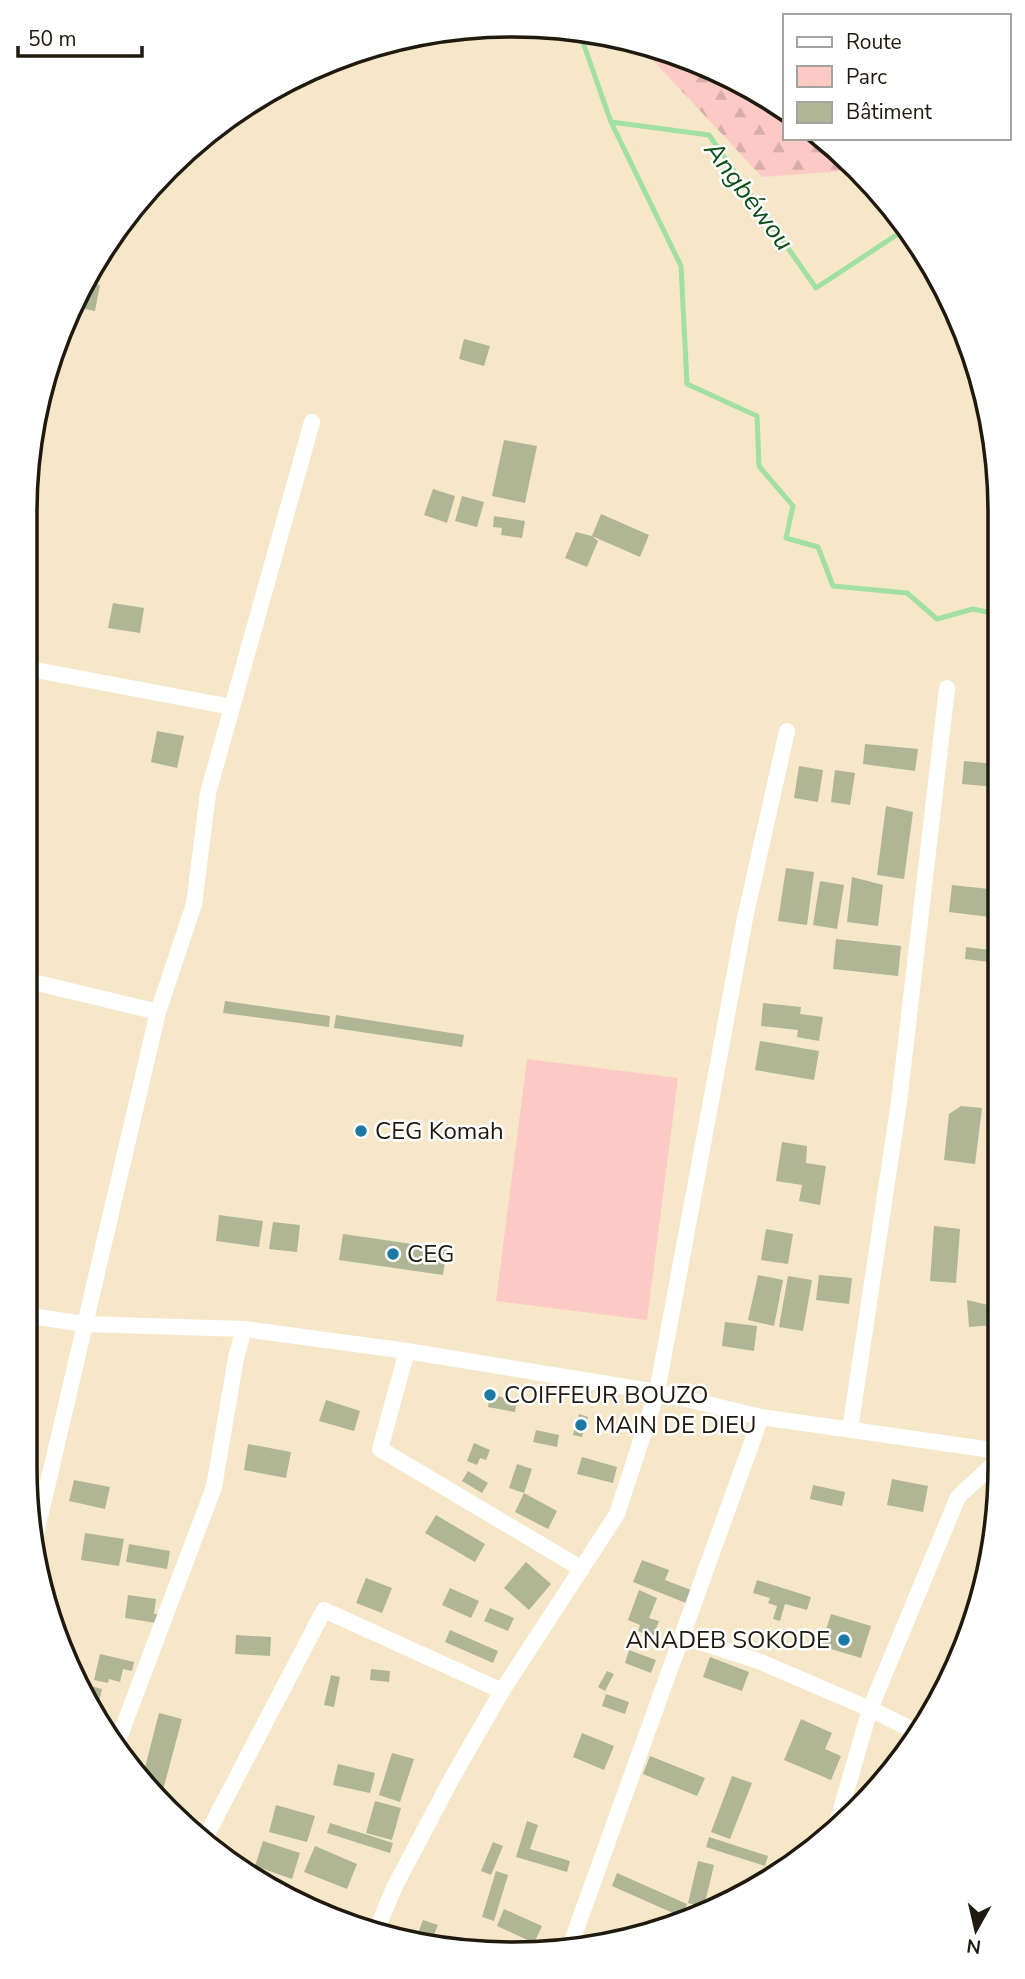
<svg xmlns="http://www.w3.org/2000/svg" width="1025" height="1979" viewBox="0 0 1025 1979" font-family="'Nunito Sans',sans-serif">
  <defs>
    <pattern id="forest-firs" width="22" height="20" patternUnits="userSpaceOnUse" patternTransform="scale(1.75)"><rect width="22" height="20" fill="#fdc9c5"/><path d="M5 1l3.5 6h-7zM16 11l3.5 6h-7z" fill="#d8aca8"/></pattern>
  </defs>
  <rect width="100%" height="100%" fill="#f6e7c8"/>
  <path fill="#fdc9c5" d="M 527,1059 L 678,1078 L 647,1320 L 496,1301 Z"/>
  <path fill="url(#forest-firs)" d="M 635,41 L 729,75 L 785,113 L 785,138 L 823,138 L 834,145 L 857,170 L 762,177 Z"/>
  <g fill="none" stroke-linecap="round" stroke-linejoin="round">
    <path stroke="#a1dfa2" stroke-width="5" d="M 579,31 L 611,122 L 709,135 L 816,288 L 907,228
      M 611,122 L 681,266 L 687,384 L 757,416 L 759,466 L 793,506 L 786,538 L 818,547 L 833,586 L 907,593 L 937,619 L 973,609 L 997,614"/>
  </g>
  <path fill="#b0b596" d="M 84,282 L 100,285 L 95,311 L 71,306 Z
    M 464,339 L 490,346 L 484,366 L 459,359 Z
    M 504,440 L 537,446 L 525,503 L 492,496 Z
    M 433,489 L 455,496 L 447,523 L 424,515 Z
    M 462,496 L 484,502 L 477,527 L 455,521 Z
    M 601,514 L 649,535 L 640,557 L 592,536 L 598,541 L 587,567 L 565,558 L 576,532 L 592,536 Z
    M 494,516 L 525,521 L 522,538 L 501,535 L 502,528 L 493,527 Z
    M 113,603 L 144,608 L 140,633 L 108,628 Z
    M 157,731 L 184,736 L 177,768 L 151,762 Z
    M 865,744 L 918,749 L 915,771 L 863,764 Z
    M 964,761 L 997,764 L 995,787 L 962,784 Z
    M 799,766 L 823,770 L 818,802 L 794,798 Z
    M 835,770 L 855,773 L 850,805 L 831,802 Z
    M 886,806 L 913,812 L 904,879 L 877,875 Z
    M 786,868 L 814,872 L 807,925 L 778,921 Z
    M 852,877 L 883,885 L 878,926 L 847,922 Z
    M 820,881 L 844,885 L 837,929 L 813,925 Z
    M 952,885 L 998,890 L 998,918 L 949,912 Z
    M 836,939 L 901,946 L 898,976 L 833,969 Z
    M 966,947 L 998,951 L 997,963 L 965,959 Z
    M 225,1001 L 330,1016 L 329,1027 L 223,1013 Z
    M 763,1003 L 801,1007 L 800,1014 L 823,1017 L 819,1041 L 797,1037 L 798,1030 L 761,1026 Z
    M 336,1015 L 464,1035 L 462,1047 L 334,1028 Z
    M 760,1041 L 819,1051 L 814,1080 L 755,1070 Z
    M 961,1106 L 982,1108 L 975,1164 L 944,1160 L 949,1114 Z
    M 782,1142 L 807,1146 L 806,1163 L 826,1166 L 820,1205 L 799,1201 L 802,1185 L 776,1181 Z
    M 219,1215 L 263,1221 L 259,1247 L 216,1241 Z
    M 273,1222 L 300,1225 L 297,1252 L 269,1249 Z
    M 934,1226 L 960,1229 L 956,1283 L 930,1281 Z
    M 766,1229 L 793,1234 L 788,1264 L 761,1260 Z
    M 343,1234 L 447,1249 L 443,1275 L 339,1260 Z
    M 758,1275 L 783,1280 L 774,1326 L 748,1320 Z
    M 819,1275 L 852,1278 L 849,1304 L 816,1300 Z
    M 788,1276 L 812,1280 L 803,1331 L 779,1327 Z
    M 967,1300 L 997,1307 L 993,1325 L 969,1327 Z
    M 725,1322 L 757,1326 L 754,1351 L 722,1346 Z
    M 490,1395 L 517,1400 L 515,1412 L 488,1407 Z
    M 326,1400 L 360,1411 L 354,1431 L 319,1421 Z
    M 25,1411 L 38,1414 L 34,1437 L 25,1436 Z
    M 579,1414 L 588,1417 L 582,1437 L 573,1435 Z
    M 536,1430 L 559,1435 L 557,1447 L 533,1442 Z
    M 474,1443 L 490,1450 L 486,1460 L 480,1458 L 477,1465 L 467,1461 Z
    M 248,1444 L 291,1452 L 286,1478 L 244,1470 Z
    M 582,1457 L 617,1467 L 613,1483 L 577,1474 Z
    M 517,1464 L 532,1469 L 524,1493 L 509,1488 Z
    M 25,1469 L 36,1471 L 32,1490 L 28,1490 Z
    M 468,1471 L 488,1483 L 482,1493 L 462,1481 Z
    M 892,1479 L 928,1486 L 923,1512 L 887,1505 Z
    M 74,1480 L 110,1487 L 105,1509 L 69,1501 Z
    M 813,1485 L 845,1492 L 842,1506 L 810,1499 Z
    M 524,1493 L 557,1511 L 548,1529 L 515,1512 Z
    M 436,1515 L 485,1544 L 475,1562 L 425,1533 Z
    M 85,1533 L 124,1539 L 119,1566 L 81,1560 Z
    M 129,1544 L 170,1551 L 167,1569 L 126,1562 Z
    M 642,1560 L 669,1570 L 665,1580 L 691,1590 L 686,1603 L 633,1582 Z
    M 526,1562 L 551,1584 L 529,1610 L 504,1588 Z
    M 366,1578 L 392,1588 L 382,1613 L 356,1603 Z
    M 757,1580 L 811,1597 L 807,1610 L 785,1604 L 780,1621 L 773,1619 L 777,1606 L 768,1603 L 770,1598 L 753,1593 Z
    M 450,1588 L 479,1601 L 471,1618 L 442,1605 Z
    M 639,1590 L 657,1598 L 649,1618 L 659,1621 L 653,1637 L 638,1631 L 640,1625 L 628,1620 Z
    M 128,1595 L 156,1599 L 154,1614 L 157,1614 L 156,1623 L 125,1618 Z
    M 490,1608 L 514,1618 L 508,1631 L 484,1621 Z
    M 831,1614 L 871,1626 L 861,1658 L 821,1646 Z
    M 450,1630 L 498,1651 L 493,1663 L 445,1642 Z
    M 236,1635 L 271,1637 L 270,1656 L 235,1654 Z
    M 629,1650 L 656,1660 L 651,1673 L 625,1663 Z
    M 100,1654 L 134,1662 L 132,1671 L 123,1669 L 120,1682 L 109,1679 L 108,1683 L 94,1680 Z
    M 710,1657 L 749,1672 L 742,1691 L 703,1677 Z
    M 371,1669 L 390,1671 L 389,1682 L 370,1680 Z
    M 607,1671 L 614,1674 L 605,1691 L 598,1687 Z
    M 331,1675 L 340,1677 L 334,1707 L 324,1705 Z
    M 91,1686 L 102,1689 L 97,1711 L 89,1696 Z
    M 606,1694 L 629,1702 L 625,1714 L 602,1706 Z
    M 159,1713 L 182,1719 L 163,1790 L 150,1786 L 142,1779 Z
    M 801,1719 L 832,1733 L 825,1749 L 841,1756 L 831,1780 L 784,1760 Z
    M 582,1733 L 614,1746 L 604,1770 L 573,1757 Z
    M 392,1753 L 414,1759 L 400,1802 L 379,1795 Z
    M 650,1756 L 705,1778 L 697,1796 L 643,1774 Z
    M 338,1764 L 375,1773 L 370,1793 L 333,1785 Z
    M 732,1776 L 752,1783 L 730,1839 L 711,1832 Z
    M 375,1801 L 401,1808 L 392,1840 L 366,1833 Z
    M 276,1805 L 315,1816 L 307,1842 L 269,1832 Z
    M 527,1821 L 538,1825 L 530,1849 L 570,1861 L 567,1872 L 516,1857 Z
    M 330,1823 L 393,1843 L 390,1853 L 327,1833 Z
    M 709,1837 L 768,1856 L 765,1866 L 706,1847 Z
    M 263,1841 L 300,1853 L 292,1879 L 255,1866 Z
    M 493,1842 L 503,1846 L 491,1875 L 481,1871 Z
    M 315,1846 L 357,1864 L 347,1889 L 304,1872 Z
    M 698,1861 L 714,1865 L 704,1907 L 688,1903 Z
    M 496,1871 L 508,1875 L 494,1921 L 482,1917 Z
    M 617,1873 L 687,1904 L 682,1917 L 612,1886 Z
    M 689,1906 L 705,1913 L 690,1919 L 685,1916 Z
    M 504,1909 L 542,1926 L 534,1943 L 497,1926 Z
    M 423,1920 L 438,1925 L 431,1942 L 415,1941 Z"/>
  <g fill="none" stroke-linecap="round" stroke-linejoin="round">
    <path stroke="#fff" stroke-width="16" d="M 25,668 L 232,707
      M 25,980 L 158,1012
      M 25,1315 L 84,1324 L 244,1329 L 407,1351 L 657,1392 L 761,1417 L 999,1451
      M 407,1351 L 380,1449 L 582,1569
      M 761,1417 L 682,1636 L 761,1662 L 870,1709 L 915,1731
      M 850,1430 L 899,1102 L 947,688
      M 36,1534 L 158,1012 L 194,904 L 208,793 L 312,422
      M 116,1746 L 214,1487 L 236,1358 L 244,1329
      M 836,1827 L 870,1709 L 958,1497 L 999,1459
      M 205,1838 L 324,1610 L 502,1691
      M 375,1933 L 395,1886 L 452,1778 L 502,1691 L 617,1514 L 657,1392 L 745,918 L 787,731
      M 569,1949 L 682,1636"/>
  </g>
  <g fill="#1d78a6" stroke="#fff" stroke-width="2.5">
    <circle cx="361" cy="1131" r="7"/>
    <circle cx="393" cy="1254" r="7"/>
    <circle cx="490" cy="1395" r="7"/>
    <circle cx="581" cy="1425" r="7"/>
    <circle cx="844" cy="1640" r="7"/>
  </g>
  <g text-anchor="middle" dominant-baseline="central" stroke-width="5" stroke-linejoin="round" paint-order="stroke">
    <g font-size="24" fill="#1f190e" stroke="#fff" text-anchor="start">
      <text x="375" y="1131">CEG Komah</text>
      <text x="407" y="1254">CEG</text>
      <text x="504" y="1395">COIFFEUR BOUZO</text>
      <text x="595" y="1425">MAIN DE DIEU</text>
      <text x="830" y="1640" text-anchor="end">ANADEB SOKODE</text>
    </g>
    <g font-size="26" font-style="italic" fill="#0c4e17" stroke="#fff">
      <text transform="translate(749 196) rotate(53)">Angbéwou</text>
    </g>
  </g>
  <path d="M0 0H1025V1979H0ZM512 37H513A475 475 0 0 1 988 512V1467A475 475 0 0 1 513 1942H512A475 475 0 0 1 37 1467V512A475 475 0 0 1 512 37Z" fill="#fff" fill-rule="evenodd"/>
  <path fill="none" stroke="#1f190e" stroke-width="3.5" d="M512 37H513A475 475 0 0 1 988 512V1467A475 475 0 0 1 513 1942H512A475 475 0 0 1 37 1467V512A475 475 0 0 1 512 37Z"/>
  <rect x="783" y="14" width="228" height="126" fill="#ffffff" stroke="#a5a39f" stroke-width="2"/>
  <rect x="797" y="37" width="35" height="10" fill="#ffffff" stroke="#a5a39f" stroke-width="2"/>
  <text x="846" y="49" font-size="21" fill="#1f190e">Route</text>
  <rect x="797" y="66" width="35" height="21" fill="#fdc9c5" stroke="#a5a39f" stroke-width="2"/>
  <text x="846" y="84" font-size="21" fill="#1f190e">Parc</text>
  <rect x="797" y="102" width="35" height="21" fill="#b0b596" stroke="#a5a39f" stroke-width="2"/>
  <text x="846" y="119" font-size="21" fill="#1f190e">Bâtiment</text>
  <g transform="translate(976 1930) rotate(188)" stroke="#ffffff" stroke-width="5" paint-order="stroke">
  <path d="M0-5L12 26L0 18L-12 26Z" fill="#1f190e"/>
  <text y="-10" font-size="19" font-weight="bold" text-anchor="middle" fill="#1f190e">N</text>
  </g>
  <path d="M18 46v10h124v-10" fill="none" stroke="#1f190e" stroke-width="3.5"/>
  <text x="28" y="46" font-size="21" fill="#1f190e" stroke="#ffffff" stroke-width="5" paint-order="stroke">50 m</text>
</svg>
